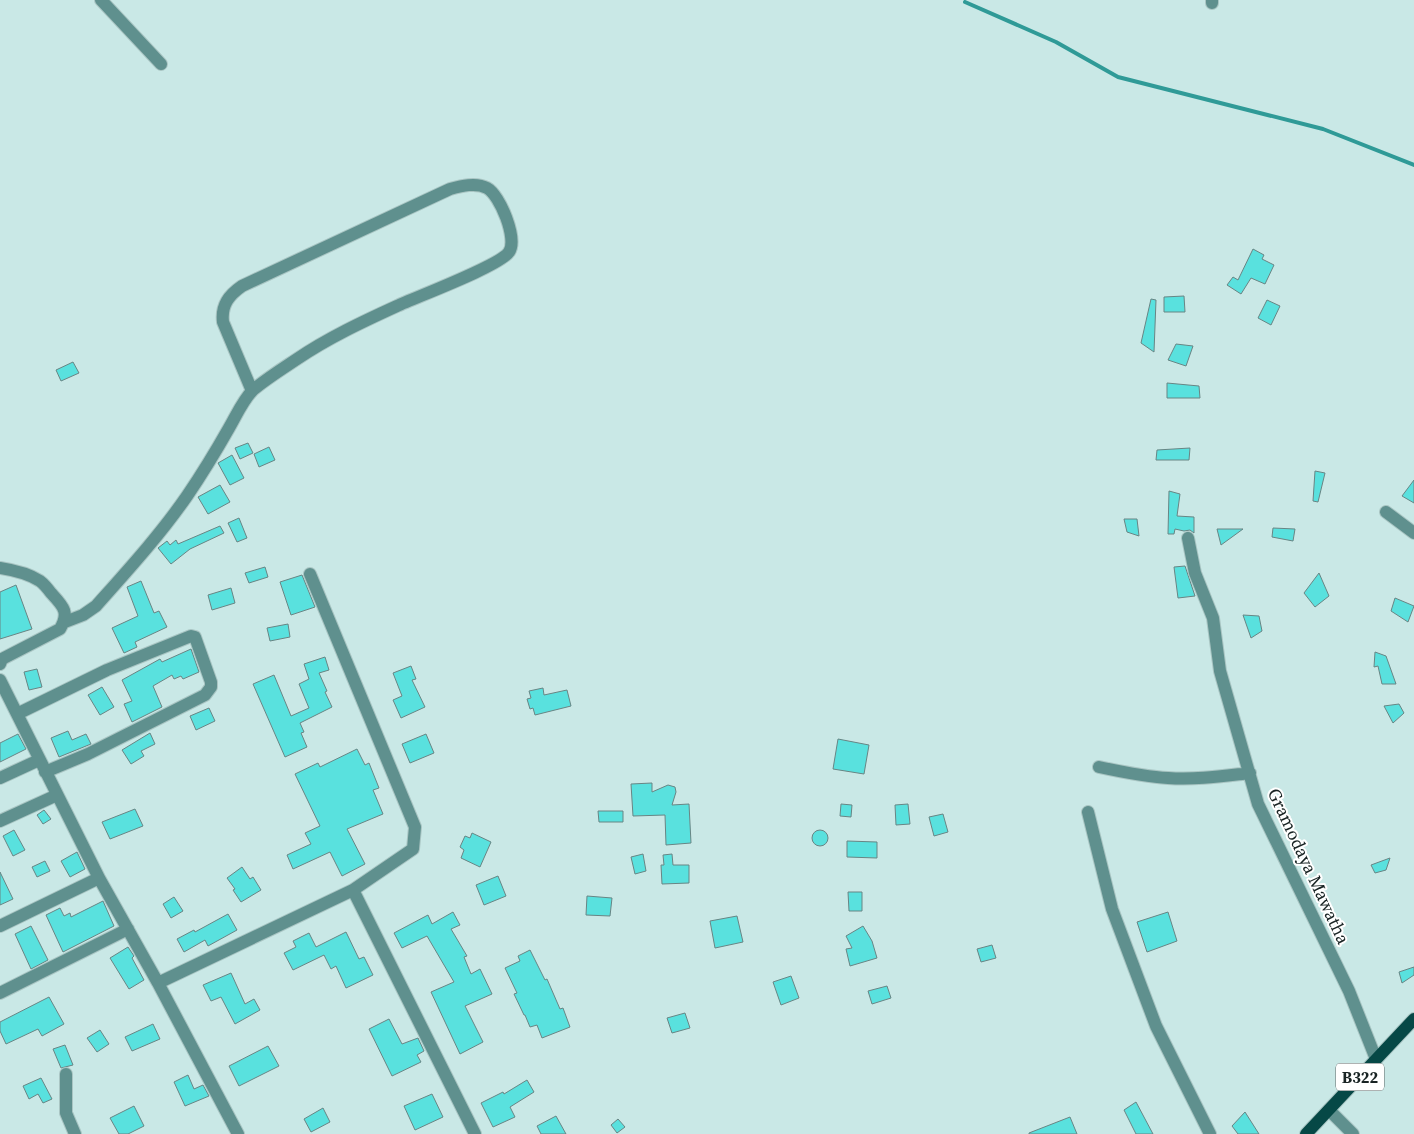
<svg xmlns="http://www.w3.org/2000/svg" width="1414" height="1134" viewBox="0 0 1414 1134" font-family="'Source Serif 4',serif">
  <rect width="100%" height="100%" fill="#c9e8e6"/>
  <g fill="none" stroke-linecap="round" stroke-linejoin="round">
    <path stroke="#2f9a97" stroke-width="4" d="M 965,2 L 1056,42 L 1118,77 L 1323,129 L 1414,165"/>
  </g>
  <path fill="#59e1de" stroke="#688584" d="M 1253,249 L 1264,255 L 1262,259 L 1274,265 L 1265,284 L 1251,278 L 1241,294 L 1227,285 L 1233,277 L 1238,280 Z
    M 1184,296 L 1185,312 L 1164,312 L 1164,297 Z
    M 1151,299 L 1156,300 L 1154,352 L 1141,343 Z
    M 1267,300 L 1280,306 L 1271,325 L 1258,318 Z
    M 1176,344 L 1193,346 L 1186,366 L 1168,360 Z
    M 73,362 L 79,373 L 61,381 L 56,370 Z
    M 1167,383 L 1199,386 L 1200,398 L 1167,398 Z
    M 248,443 L 253,453 L 240,459 L 235,448 Z
    M 269,447 L 275,460 L 259,467 L 254,454 Z
    M 1190,448 L 1189,460 L 1156,460 L 1157,450 Z
    M 232,455 L 244,478 L 230,485 L 218,463 Z
    M 1315,471 L 1325,473 L 1318,502 L 1313,501 Z
    M 1414,480 L 1414,503 L 1402,496 Z
    M 220,485 L 230,502 L 208,514 L 198,497 Z
    M 1169,491 L 1180,494 L 1177,516 L 1194,517 L 1194,533 L 1190,530 L 1184,531 L 1175,529 L 1174,534 L 1168,534 Z
    M 239,518 L 247,538 L 237,542 L 228,523 Z
    M 1124,519 L 1137,519 L 1139,536 L 1127,532 Z
    M 220,526 L 224,533 L 190,549 L 171,564 L 158,548 L 167,541 L 170,545 L 176,540 L 178,544 Z
    M 1273,528 L 1295,529 L 1293,541 L 1272,537 Z
    M 1217,529 L 1243,529 L 1221,545 Z
    M 1185,566 L 1195,596 L 1178,598 L 1174,567 Z
    M 265,567 L 268,577 L 249,583 L 245,573 Z
    M 1319,573 L 1329,596 L 1315,607 L 1304,593 Z
    M 302,575 L 315,607 L 291,615 L 280,582 Z
    M 141,581 L 154,613 L 159,611 L 167,627 L 135,642 L 137,647 L 124,653 L 112,628 L 138,616 L 127,587 Z
    M 16,585 L 32,629 L 0,639 L 0,592 Z
    M 231,588 L 235,603 L 212,610 L 208,595 Z
    M 1395,598 L 1414,606 L 1408,622 L 1391,611 Z
    M 1243,615 L 1259,616 L 1262,631 L 1251,638 Z
    M 288,624 L 290,637 L 270,641 L 267,628 Z
    M 191,649 L 199,672 L 183,679 L 181,676 L 174,679 L 172,675 L 153,686 L 162,707 L 132,722 L 124,704 L 132,701 L 122,680 L 160,659 L 162,662 Z
    M 1375,652 L 1386,656 L 1396,684 L 1382,684 L 1378,666 L 1374,667 Z
    M 325,657 L 329,670 L 319,673 L 327,691 L 325,692 L 332,707 L 300,723 L 304,732 L 301,733 L 307,747 L 285,757 L 253,684 L 274,675 L 291,716 L 309,708 L 299,684 L 309,679 L 304,664 Z
    M 411,666 L 416,679 L 412,680 L 425,707 L 401,718 L 393,700 L 402,696 L 393,673 Z
    M 37,669 L 42,687 L 29,690 L 24,672 Z
    M 102,687 L 114,707 L 100,715 L 88,695 Z
    M 543,688 L 544,695 L 567,690 L 571,706 L 535,715 L 533,708 L 530,709 L 527,699 L 531,698 L 529,691 Z
    M 1399,704 L 1404,713 L 1393,723 L 1384,706 Z
    M 209,708 L 215,721 L 196,730 L 190,716 Z
    M 68,731 L 72,740 L 86,734 L 91,744 L 59,757 L 51,738 Z
    M 150,733 L 155,744 L 141,751 L 144,756 L 131,764 L 122,750 Z
    M 18,734 L 26,749 L 0,762 L 0,743 Z
    M 426,734 L 434,753 L 410,763 L 402,744 Z
    M 838,739 L 869,745 L 864,774 L 833,769 Z
    M 357,749 L 365,765 L 369,763 L 379,788 L 373,790 L 383,814 L 347,829 L 365,864 L 342,876 L 330,852 L 293,869 L 287,855 L 311,844 L 305,833 L 320,826 L 295,774 L 318,763 L 320,767 Z
    M 652,783 L 652,792 L 668,785 L 675,787 L 676,792 L 672,805 L 689,804 L 691,843 L 666,845 L 665,815 L 633,816 L 631,784 Z
    M 841,804 L 852,805 L 851,817 L 840,816 Z
    M 908,804 L 910,824 L 896,825 L 895,805 Z
    M 135,809 L 143,826 L 110,839 L 102,822 Z
    M 44,810 L 51,819 L 43,824 L 37,815 Z
    M 598,811 L 623,811 L 623,822 L 599,822 Z
    M 943,814 L 948,832 L 934,836 L 929,817 Z
    M 14,830 L 25,850 L 13,856 L 3,836 Z
    M812 838a8 8 0 1 1 16 0a8 8 0 1 1-16 0Z
    M 472,833 L 491,842 L 480,867 L 461,858 L 464,850 L 460,847 L 465,836 L 470,838 Z
    M 847,841 L 877,842 L 877,858 L 847,857 Z
    M 77,852 L 85,869 L 70,877 L 61,861 Z
    M 643,854 L 646,871 L 635,874 L 631,857 Z
    M 672,854 L 673,865 L 689,865 L 689,883 L 662,884 L 661,865 L 664,865 L 663,855 Z
    M 1390,858 L 1386,870 L 1375,873 L 1371,865 Z
    M 45,861 L 50,871 L 37,877 L 32,867 Z
    M 242,867 L 250,879 L 253,877 L 261,890 L 241,902 L 233,890 L 235,889 L 227,878 Z
    M 0,872 L 13,899 L 0,905 Z
    M 498,876 L 506,896 L 484,905 L 476,885 Z
    M 848,892 L 862,892 L 862,911 L 849,911 Z
    M 587,896 L 612,898 L 610,916 L 586,915 Z
    M 174,897 L 183,911 L 171,918 L 163,904 Z
    M 103,901 L 114,926 L 63,952 L 46,915 L 60,908 L 64,916 L 70,913 L 71,917 Z
    M 453,912 L 460,925 L 451,929 L 467,956 L 464,957 L 471,974 L 480,969 L 492,994 L 465,1006 L 483,1042 L 460,1054 L 431,992 L 454,982 L 427,936 L 402,948 L 394,933 L 428,915 L 432,924 Z
    M 1168,912 L 1177,941 L 1147,952 L 1137,922 Z
    M 228,914 L 237,930 L 208,946 L 205,940 L 184,952 L 177,939 L 194,930 L 195,932 Z
    M 737,916 L 743,942 L 715,948 L 710,921 Z
    M 31,926 L 48,960 L 31,969 L 15,934 Z
    M 863,926 L 872,941 L 877,958 L 850,966 L 846,949 L 852,948 L 846,936 Z
    M 346,932 L 359,959 L 364,957 L 373,975 L 346,988 L 336,966 L 331,969 L 324,955 L 293,970 L 284,953 L 296,947 L 293,941 L 309,933 L 316,947 Z
    M 992,945 L 996,958 L 981,962 L 977,949 Z
    M 128,947 L 134,956 L 132,958 L 144,980 L 129,989 L 110,958 Z
    M 530,950 L 545,980 L 547,979 L 560,1009 L 563,1008 L 570,1027 L 542,1038 L 537,1025 L 530,1027 L 525,1015 L 524,1015 L 514,994 L 517,993 L 505,968 L 520,961 L 518,956 Z
    M 1414,967 L 1414,975 L 1402,983 L 1399,972 Z
    M 231,973 L 245,1004 L 254,999 L 260,1010 L 235,1024 L 221,997 L 211,1001 L 203,985 Z
    M 791,976 L 799,998 L 781,1005 L 773,982 Z
    M 887,986 L 891,998 L 872,1004 L 868,991 Z
    M 49,997 L 64,1024 L 42,1036 L 38,1029 L 6,1044 L 0,1031 L 0,1022 Z
    M 685,1013 L 690,1028 L 672,1033 L 667,1018 Z
    M 389,1019 L 402,1044 L 418,1038 L 424,1051 L 417,1055 L 421,1062 L 392,1076 L 369,1029 Z
    M 153,1024 L 160,1039 L 132,1051 L 125,1037 Z
    M 100,1030 L 109,1044 L 97,1052 L 87,1038 Z
    M 65,1045 L 73,1065 L 61,1068 L 53,1049 Z
    M 268,1046 L 279,1066 L 239,1086 L 229,1066 Z
    M 188,1075 L 194,1089 L 203,1085 L 209,1096 L 185,1106 L 174,1082 Z
    M 41,1078 L 52,1099 L 43,1103 L 38,1094 L 29,1099 L 23,1086 Z
    M 527,1080 L 534,1092 L 510,1107 L 515,1117 L 493,1127 L 481,1103 L 503,1092 L 504,1094 Z
    M 432,1094 L 443,1117 L 415,1130 L 404,1106 Z
    M 1136,1102 L 1153,1134 L 1136,1134 L 1124,1110 Z
    M 134,1106 L 144,1126 L 128,1134 L 119,1134 L 110,1118 Z
    M 323,1108 L 330,1122 L 311,1132 L 304,1119 Z
    M 1245,1112 L 1259,1134 L 1238,1134 L 1232,1126 Z
    M 556,1116 L 566,1134 L 541,1134 L 537,1126 Z
    M 1070,1117 L 1077,1134 L 1029,1134 L 1029,1133 Z
    M 618,1119 L 625,1127 L 617,1133 L 611,1125 Z"/>
  <g fill="none" stroke-linecap="round" stroke-linejoin="round">
    <defs>
      <path id="minor" d="M 101,0 L 161,64
        M 1212,0 L 1212,3
        M 1386,512 L 1414,533
        M 1188,538 L 1195,573 L 1213,618 L 1220,671 L 1258,804 L 1349,991 L 1376,1059
        M 0,568 C 13,570 29,574 40,581 C 44,584 48,589 51,593 C 63,606 70,612 60,629 L 2,659 L 0,664
        M 65,622 L 83,615 L 96,606 C 128,570 160,535 187,496 C 202,474 216,451 229,428 C 236,416 243,400 253,390 C 266,379 282,369 297,359 C 328,338 362,322 397,306 C 416,297 500,266 509,252 C 518,239 500,195 487,188 C 476,182 461,186 450,189 L 242,286 C 229,295 221,305 223,322 L 252,391
        M 0,680 L 99,878 L 158,983 L 238,1134
        M 17,714 L 107,670 L 191,636 L 195,637 L 211,682 L 211,687 L 205,695 L 88,754 L 45,772
        M 1099,767 C 1122,772 1145,777 1168,778 C 1196,780 1223,776 1250,773
        M 0,778 L 39,760
        M 1088,812 L 1112,909 L 1156,1026 L 1210,1134
        M 0,821 L 57,795
        M 353,890 L 475,1134
        M 0,926 L 99,878
        M 158,983 L 353,890 L 413,849 L 415,827 L 310,574
        M 0,993 L 128,929
        M 66,1074 L 66,1113 L 75,1134
        M 1329,1110 L 1353,1134"/>
      <path id="major" d="M 1306,1134 L 1414,1019"/>
    </defs>
    <use href="#minor" stroke="#a9c5c3" stroke-width="14"/>
    <use href="#major" stroke="#a9c5c3" stroke-width="14"/>
    <use href="#minor" stroke="#5f908e" stroke-width="12"/>
    <use href="#major" stroke="#064846" stroke-width="12"/>
  </g>
  <g text-anchor="middle" dominant-baseline="central" stroke-width="4" stroke-linejoin="round" paint-order="stroke">
    <rect fill="#fff" stroke="#5d6565" stroke-width="1" x="1336" y="1063.5" width="48" height="27" rx="4"/>
    <g font-size="16" font-weight="bold" fill="#182323">
      <text x="1360" y="1077">B322</text>
    </g>
    <g font-size="18" fill="#182323" stroke="#fff">
      <text transform="translate(1309 866) rotate(65)">Gramodaya Mawatha</text>
    </g>
  </g>
</svg>
